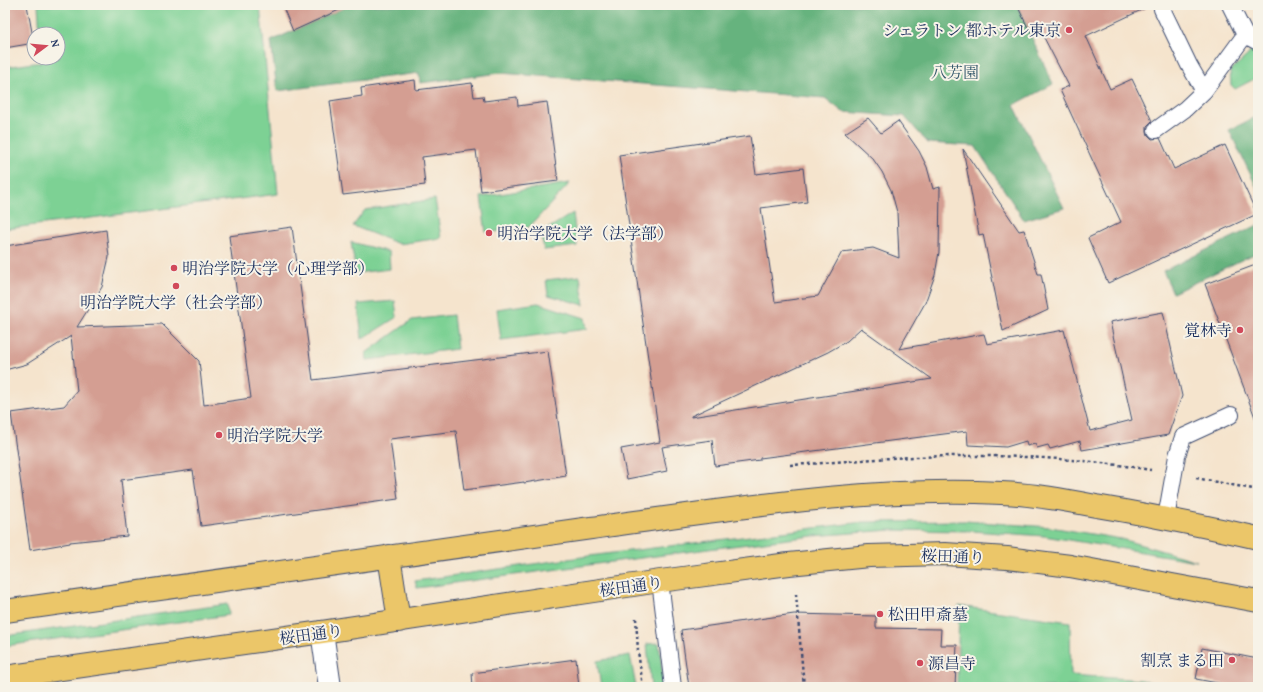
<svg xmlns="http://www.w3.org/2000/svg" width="1263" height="692" viewBox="0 0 1263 692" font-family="'Gentium Book Plus','Noto Serif JP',serif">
  <rect width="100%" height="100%" fill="#f7f3e8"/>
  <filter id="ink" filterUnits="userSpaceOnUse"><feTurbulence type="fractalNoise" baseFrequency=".025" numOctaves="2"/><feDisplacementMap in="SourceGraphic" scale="8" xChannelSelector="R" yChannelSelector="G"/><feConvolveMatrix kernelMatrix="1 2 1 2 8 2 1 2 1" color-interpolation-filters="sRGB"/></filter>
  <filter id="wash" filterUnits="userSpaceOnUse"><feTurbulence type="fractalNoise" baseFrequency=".012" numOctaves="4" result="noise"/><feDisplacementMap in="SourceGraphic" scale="16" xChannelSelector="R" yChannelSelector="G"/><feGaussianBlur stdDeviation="0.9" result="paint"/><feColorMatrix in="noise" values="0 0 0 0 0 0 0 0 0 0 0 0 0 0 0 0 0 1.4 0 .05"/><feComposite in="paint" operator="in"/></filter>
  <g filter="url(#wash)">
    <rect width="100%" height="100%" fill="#f5e4cd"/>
    <path fill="#7dd194" stroke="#4c8079" d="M 38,5 L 260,5 L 278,194 L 5,229 L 5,67 L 42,62 L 42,58 L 58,58 L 58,34 L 40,34 Z
      M 1253,47 L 1258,58 L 1258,77 L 1235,89 L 1231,85 L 1230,71 L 1248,55 Z
      M 570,183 L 529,227 L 486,233 L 481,197 Z
      M 435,199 L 441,238 L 399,244 L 353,226 L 365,210 Z
      M 573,213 L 577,246 L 544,250 L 541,233 Z
      M 351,242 L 389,252 L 390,269 L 356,273 Z
      M 580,276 L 584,305 L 548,295 L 546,280 Z
      M 395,301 L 397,317 L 362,339 L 358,304 Z
      M 538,303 L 585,318 L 587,329 L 501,340 L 497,309 Z
      M 453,315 L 457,349 L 367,360 L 366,353 L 412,320 Z
      M 965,521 L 1050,527 L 1121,539 L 1197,561 L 1044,536 L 972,531 L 891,530 L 813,536 L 716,548 L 417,588 L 415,581 L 589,556 L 863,522 Z
      M 228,604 L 229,615 L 5,646 L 5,636 Z
      M 959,606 L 1070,622 L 1071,675 L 1142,680 L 1168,687 L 957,687 Z
      M 659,643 L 664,687 L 651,687 L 647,644 Z
      M 630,655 L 636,687 L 601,687 L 597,661 Z"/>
    <path fill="#66b37e" stroke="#40716e" d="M 350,5 L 1017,5 L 1053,84 L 1014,105 L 1064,208 L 1024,220 L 975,146 L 928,143 L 904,116 L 843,112 L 825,98 L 500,73 L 420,83 L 419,73 L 277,91 L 271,41 Z
      M 1254,118 L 1258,126 L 1258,190 L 1229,130 Z
      M 1258,225 L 1258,252 L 1173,293 L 1163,271 Z"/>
    <g id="blocks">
      <path fill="#d49e92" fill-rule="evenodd" d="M 5,5 L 27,5 L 34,43 L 5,48 Z
        M 282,5 L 350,5 L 293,31 Z
        M 1017,5 L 1152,5 L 1086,36 L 1110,89 L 1132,79 L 1152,121 L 1147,126 L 1147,131 L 1148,135 L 1152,139 L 1160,138 L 1174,169 L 1225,145 L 1257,214 L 1108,283 L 1088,238 L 1121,222 L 1060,90 L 1069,86 L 1039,28 L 1030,32 Z
        M 415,80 L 416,90 L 472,83 L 474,97 L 483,96 L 484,101 L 517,97 L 518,106 L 547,102 L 558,181 L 481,191 L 476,150 L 422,157 L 425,185 L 343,195 L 330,101 L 362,96 L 361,88 Z
        M 868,118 L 881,133 L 898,121 L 919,151 L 927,167 L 933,189 L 940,187 L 939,252 L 935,275 L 925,303 L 899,349 L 984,334 L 987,344 L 1064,330 L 1090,431 L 1132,420 L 1110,322 L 1163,312 L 1182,396 L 1168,435 L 1082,450 L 1080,441 L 1050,449 L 1048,445 L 1037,448 L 1035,444 L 1027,446 L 1026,441 L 1006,447 L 968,445 L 967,431 L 760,458 L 760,460 L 715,466 L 712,440 L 662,447 L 667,471 L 627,479 L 621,449 L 660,442 L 619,155 L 750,136 L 756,174 L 803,168 L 807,202 L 761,208 L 775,302 L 818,296 L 842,252 L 873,248 L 899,258 L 897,212 L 891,190 L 882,172 L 873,159 L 845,133 ZM 861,328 L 932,379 L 691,417 L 691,416 L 828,352 L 847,341 Z
        M 963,149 L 1019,231 L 1024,230 L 1038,274 L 1041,274 L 1048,310 L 1003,331 L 983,234 L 979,235 Z
        M 292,227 L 313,380 L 548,351 L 566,476 L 524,483 L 524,482 L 464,490 L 456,431 L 390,439 L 398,499 L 201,526 L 193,470 L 121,480 L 127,536 L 70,542 L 70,543 L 30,550 L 11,413 L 64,406 L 77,391 L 71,336 L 27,364 L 5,370 L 5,246 L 106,230 L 109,257 L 102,287 L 77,327 L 162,324 L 199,361 L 204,405 L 251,398 L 229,236 Z
        M 1258,264 L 1258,420 L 1256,420 L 1205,284 Z
        M 794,614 L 876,616 L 876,628 L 941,629 L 940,645 L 957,645 L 955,687 L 689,687 L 681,630 Z
        M 1202,648 L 1258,659 L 1258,687 L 1239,687 L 1196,679 Z
        M 576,659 L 579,687 L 473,687 L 472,673 Z"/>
    </g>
  </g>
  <g filter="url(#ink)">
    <use href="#blocks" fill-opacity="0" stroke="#3c4a6f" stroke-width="1"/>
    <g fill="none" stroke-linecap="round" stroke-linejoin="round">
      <defs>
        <path id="service" d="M 1162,9 L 1189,65 L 1204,91
          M 1245,35 L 1258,42
          M 1156,130 L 1185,109 L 1204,91 L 1245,35 L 1230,5
          M 1166,518 L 1177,456 L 1183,437 L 1231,415
          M 660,581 L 673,687"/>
        <path id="minor" d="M 322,632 L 330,687"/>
        <path id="trunk" d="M 389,556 L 399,621
          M 5,611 C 200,583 395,555 591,528 C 727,510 864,486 1001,493 C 1033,494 1065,500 1096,506 C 1150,515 1204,526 1258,538
          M 5,677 L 322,632 L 660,581 L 789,564 L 869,556 L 945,554 L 1007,558 L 1070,566 L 1258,601"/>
      </defs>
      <use href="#service" stroke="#3c4a6f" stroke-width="18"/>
      <use href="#minor" stroke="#3c4a6f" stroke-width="24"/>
      <use href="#trunk" stroke="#3c4a6f" stroke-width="24"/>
      <path stroke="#3c4a6f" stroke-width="2.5" stroke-dasharray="3 3" stroke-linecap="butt" d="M 790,465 C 832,463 875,458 917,457 C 995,454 1075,457 1151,470
        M 1196,478 L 1258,490
        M 796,594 L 804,687
        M 636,618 L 638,651 L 643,687"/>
      <use href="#service" stroke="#fff" stroke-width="16"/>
      <use href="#minor" stroke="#fff" stroke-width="22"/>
      <use href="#trunk" stroke="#ebc669" stroke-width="22"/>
    </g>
  </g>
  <g fill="#d1495b" stroke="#f7f3e8" stroke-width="1.5">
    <circle cx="1069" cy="30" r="4"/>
    <circle cx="489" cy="233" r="4"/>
    <circle cx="174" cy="268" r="4"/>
    <circle cx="176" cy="286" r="4"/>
    <circle cx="1240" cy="330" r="4"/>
    <circle cx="219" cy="435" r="4"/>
    <circle cx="880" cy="614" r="4"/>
    <circle cx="1232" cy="660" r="4"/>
    <circle cx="920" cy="663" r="4"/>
  </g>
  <g text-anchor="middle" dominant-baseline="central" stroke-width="4" stroke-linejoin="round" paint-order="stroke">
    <g font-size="16" fill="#1b2f5e" stroke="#f7f3e8" text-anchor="start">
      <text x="1061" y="30" text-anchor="end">シェラトン 都ホテル東京</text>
      <text x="497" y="233">明治学院大学（法学部）</text>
      <text x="182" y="268">明治学院大学（心理学部）</text>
      <text x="176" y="302" text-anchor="middle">明治学院大学（社会学部）</text>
      <text x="1232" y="330" text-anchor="end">覚林寺</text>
      <text x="227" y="435">明治学院大学</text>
      <text x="888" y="614">松田甲斎墓</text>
      <text x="1224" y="660" text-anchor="end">割烹 まる田</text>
      <text x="928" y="663">源昌寺</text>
    </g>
    <g font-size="16" fill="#34586c" stroke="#f7f3e8">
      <text x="955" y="72">八芳園</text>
    </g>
    <g font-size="16" fill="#1b2f5e" stroke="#f7f3e8">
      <text transform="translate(953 556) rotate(2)">桜田通り</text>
      <text transform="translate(631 586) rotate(-8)">桜田通り</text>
      <text transform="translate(311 634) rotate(-8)">桜田通り</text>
    </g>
  </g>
  <rect width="1263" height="692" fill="none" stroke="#f7f3e8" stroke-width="20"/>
  <g transform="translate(46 46) rotate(74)"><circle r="19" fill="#f7f3e8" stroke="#9fa5b1"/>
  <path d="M0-3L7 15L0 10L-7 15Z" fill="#d1495b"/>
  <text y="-6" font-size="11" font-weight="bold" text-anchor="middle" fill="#1b2f5e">N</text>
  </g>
</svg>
